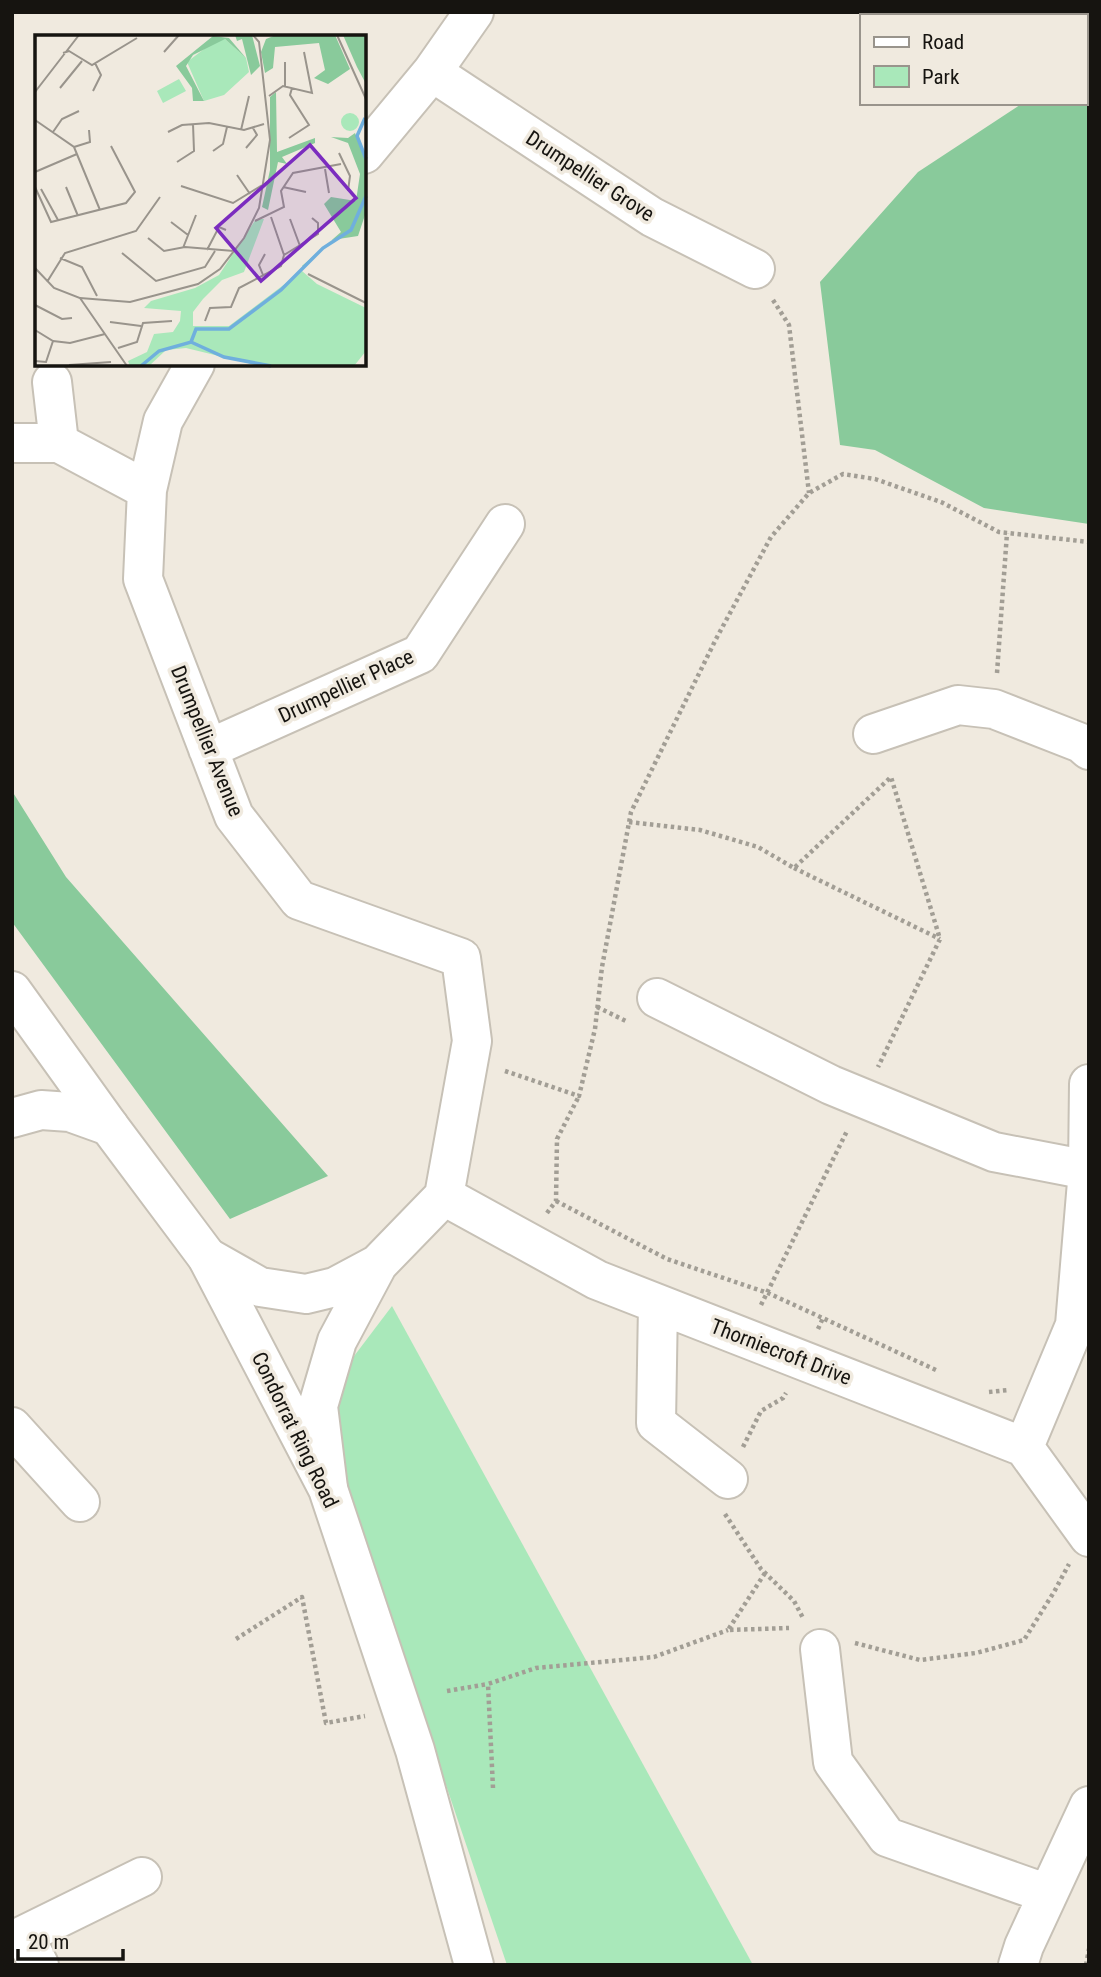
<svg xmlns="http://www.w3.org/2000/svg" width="1101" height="1977" viewBox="0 0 1101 1977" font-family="'Roboto Condensed',sans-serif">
  <rect width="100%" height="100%" fill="#f0eadf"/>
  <path fill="#a9e8ba" d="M 392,1306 L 753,1965 L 507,1965 L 317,1405 Z"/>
  <path fill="#89ca9b" d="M 1089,60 L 1089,524 L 984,508 L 875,450 L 840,445 L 820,282 L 918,172 L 1023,103 L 1085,103 L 1085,62 Z
    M 12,791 L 66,877 L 328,1176 L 230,1219 L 12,922 Z"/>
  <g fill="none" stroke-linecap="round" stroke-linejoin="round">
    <defs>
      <path id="minor" d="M 929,12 L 932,16
        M 432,72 L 652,217 L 755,269
        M 364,154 L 432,72 L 474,12
        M 195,364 L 163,421 L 147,490 L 143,579 L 234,816 L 299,900 L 461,958 L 472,1041 L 444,1196 L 378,1264 L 337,1341 L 318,1406 L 328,1488
        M 52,382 L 59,443
        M 12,443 L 59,443 L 147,490
        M 873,734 L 958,705 L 994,709 L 1081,743 L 1089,750
        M 208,749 L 420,654 L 505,524
        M 657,998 L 831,1085 L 994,1152 L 1088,1170
        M 12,1118 L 41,1110 L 70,1112 L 109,1126
        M 444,1196 L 597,1280 L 1024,1447 L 1089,1537
        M 207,1257 L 260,1287 L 306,1294 L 335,1287 L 378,1264
        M 658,1304 L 656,1423 L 728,1479
        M 12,1427 L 80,1502
        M 1024,1447 L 1075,1325 L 1088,1170 L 1089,1084
        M 820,1649 L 833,1762 L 887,1837 L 1048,1894
        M 39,1965 L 24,1935 L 142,1877
        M 1018,1965 L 1024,1946 L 1089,1806"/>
      <path id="tertiary" d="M 12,991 L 109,1126 L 207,1257 L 328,1489 L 415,1750 L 474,1965"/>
    </defs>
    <use href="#minor" stroke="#c7c1b6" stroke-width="42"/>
    <use href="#tertiary" stroke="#c7c1b6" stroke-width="42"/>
    <path stroke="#a29e95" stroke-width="4.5" stroke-dasharray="3.5 3.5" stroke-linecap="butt" d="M 773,300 L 789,325 L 809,493
      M 997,673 L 1007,533
      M 629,822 L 700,830 L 758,847 L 794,868 L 891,777 L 940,939 L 878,1067
      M 794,868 L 940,939
      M 597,1007 L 628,1022
      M 505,1071 L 579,1096 L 595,1029 L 602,967 L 631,812 L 716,639 L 771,537 L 809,493 L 843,474 L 875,479 L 941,502 L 999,532 L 1089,542
      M 556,1201 L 667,1259 L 768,1293 L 936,1370
      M 547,1213 L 556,1201 L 557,1139 L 579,1096
      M 761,1305 L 847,1131
      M 818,1329 L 823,1318
      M 989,1392 L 1008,1390
      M 743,1447 L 761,1411 L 783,1398 L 786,1393
      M 725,1514 L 761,1569 L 794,1601 L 803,1618
      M 765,1573 L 728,1630 L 789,1628
      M 236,1639 L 302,1597 L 326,1723 L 365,1716
      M 855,1643 L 920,1660 L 976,1653 L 1024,1640 L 1054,1592 L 1069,1564
      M 447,1691 L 488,1684
      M 493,1788 L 488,1684 L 536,1668 L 654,1657 L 728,1630
      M 1086,1965 L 1089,1949"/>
    <use href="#minor" stroke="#fff" stroke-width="38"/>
    <use href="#tertiary" stroke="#fff" stroke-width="38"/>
  </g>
  <g text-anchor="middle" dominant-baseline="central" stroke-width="7" stroke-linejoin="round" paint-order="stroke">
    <g font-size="21" fill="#161410" stroke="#f0eadf">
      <text transform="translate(590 176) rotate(33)">Drumpellier Grove</text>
      <text transform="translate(346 686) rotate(-25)">Drumpellier Place</text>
      <text transform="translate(207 741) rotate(68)">Drumpellier Avenue</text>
      <text transform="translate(781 1352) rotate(21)">Thorniecroft Drive</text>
      <text transform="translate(295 1430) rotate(64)">Condorrat Ring Road</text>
    </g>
  </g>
  <g transform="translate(35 35)">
    <rect width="331" height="331" fill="#f0eadf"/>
    <path d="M 190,4 L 211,23 L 214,37 L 189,60 L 169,66 L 152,27 L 181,5 ZM 144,44 L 151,56 L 128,68 L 122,56 ZM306 87a9 9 0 1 1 18 0a9 9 0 1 1-18 0ZM 221,184 L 229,184 L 209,237 L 187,245 L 168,264 L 158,277 L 158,291 L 194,291 L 267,236 L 282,249 L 331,273 L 331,316 L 319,331 L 225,331 L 151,313 L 131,315 L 114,331 L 95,331 L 93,326 L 112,317 L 119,299 L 138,297 L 145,286 L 146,276 L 109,273 L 116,266 L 160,253 L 184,240 Z" fill="#a9e8ba"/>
    <path d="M 200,0 L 217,0 L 225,31 L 216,40 L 207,4 L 202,6 ZM 241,0 L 300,0 L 315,34 L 293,49 L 279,43 L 290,35 L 284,8 L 240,12 L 238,33 L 230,38 L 226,17 L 231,4 ZM 308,0 L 331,0 L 331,49 L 322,32 ZM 178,1 L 194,3 L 211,23 L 190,4 L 158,20 L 151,31 L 169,66 L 158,66 L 157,53 L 141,31 ZM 241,57 L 242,117 L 280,103 L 280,108 L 247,122 L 252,129 L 243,127 L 233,175 L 227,172 L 235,135 L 235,62 ZM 320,98 L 331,125 L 331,177 L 323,201 L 297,205 L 269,233 L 267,231 L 306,197 L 289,169 L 296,162 L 321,166 L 325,139 L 313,108 L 296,102 L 313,103 Z" fill="#89ca9b"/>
    <path fill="none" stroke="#6fafdd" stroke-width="3.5" d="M 330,83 L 322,101 L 331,124M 156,307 L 161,294 L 194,294 L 246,255 L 288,213 L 316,195 L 331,161M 106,331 L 124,316 L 156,307 L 189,322 L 236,331"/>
    <path fill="none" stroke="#99948c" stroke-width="2" d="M 302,0 L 331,64M 129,17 L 144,0M 28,18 L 34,16 L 57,30 L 102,3M 250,51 L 250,27M 25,53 L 47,26M 58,56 L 66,40 L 60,28M 0,57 L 44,0M 234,61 L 248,51 L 277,58 L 269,17M 0,85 L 39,112 L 65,175M 206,95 L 214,61M 18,97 L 27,84 L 44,76M 133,97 L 147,90 L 174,88 L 209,95 L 229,89M 254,103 L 274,90 L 255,60 L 257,53M 39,112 L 55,107 L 54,95M 211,113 L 222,100 L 218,93M 178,116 L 188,109 L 192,92M 304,118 L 315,141 L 313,156M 142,127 L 159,116 L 158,89M 290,134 L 294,158M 0,137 L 42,119M 202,140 L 215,159M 146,151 L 198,168 L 229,149M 0,152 L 16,187 L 91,168 L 100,157 L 76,111M 31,152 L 43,181M 248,152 L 271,157M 6,154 L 23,185M 255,184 L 265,211M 220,186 L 249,172 L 246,156 L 258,138 L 306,129M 136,187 L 153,200M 113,203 L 129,216 L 150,212 L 199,216M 148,213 L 161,180M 172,215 L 184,192 L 191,195M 87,218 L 121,246 L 170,232 L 180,216M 249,220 L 283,199 L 283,188 L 277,183M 25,223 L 47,232 L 62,261M 0,233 L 19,253 L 45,263 L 92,331M 273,239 L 331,268M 228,240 L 224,230 L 230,219M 12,247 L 30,218 L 101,196 L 125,162M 45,263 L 95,267 L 163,249 L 185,234 L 209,203 L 224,173 L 235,105 L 224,7 L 218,0M 0,270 L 27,284 L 37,283M 170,286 L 175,273 L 196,272 L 204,253 L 246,231 L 249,220 L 236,182M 75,287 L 106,291M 0,295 L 18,306 L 35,308 L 70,299M 83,313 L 102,307 L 108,288 L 137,286M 0,326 L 11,327 L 18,306M 34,330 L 76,327"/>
    <path fill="#7b2cbf" fill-opacity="0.15" stroke="#7b2cbf" stroke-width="3.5" d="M 275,110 L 321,163 L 226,246 L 181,193 Z"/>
    <rect width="331" height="331" fill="none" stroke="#161410" stroke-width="3.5"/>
  </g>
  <rect width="1101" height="1977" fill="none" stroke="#161410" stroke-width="28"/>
  <rect x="860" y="14" width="228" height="91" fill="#f0eadf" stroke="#99948c" stroke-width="2"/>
  <rect x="874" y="37" width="35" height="10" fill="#ffffff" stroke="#99948c" stroke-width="2"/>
  <text x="922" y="49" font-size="21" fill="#161410">Road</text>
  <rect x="874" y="66" width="35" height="21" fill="#a9e8ba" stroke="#99948c" stroke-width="2"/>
  <text x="922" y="84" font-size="21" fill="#161410">Park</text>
  <path d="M18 1949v10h105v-10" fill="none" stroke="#161410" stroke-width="3.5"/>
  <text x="28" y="1949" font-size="21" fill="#161410" stroke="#f0eadf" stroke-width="5" paint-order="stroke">20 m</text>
</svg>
